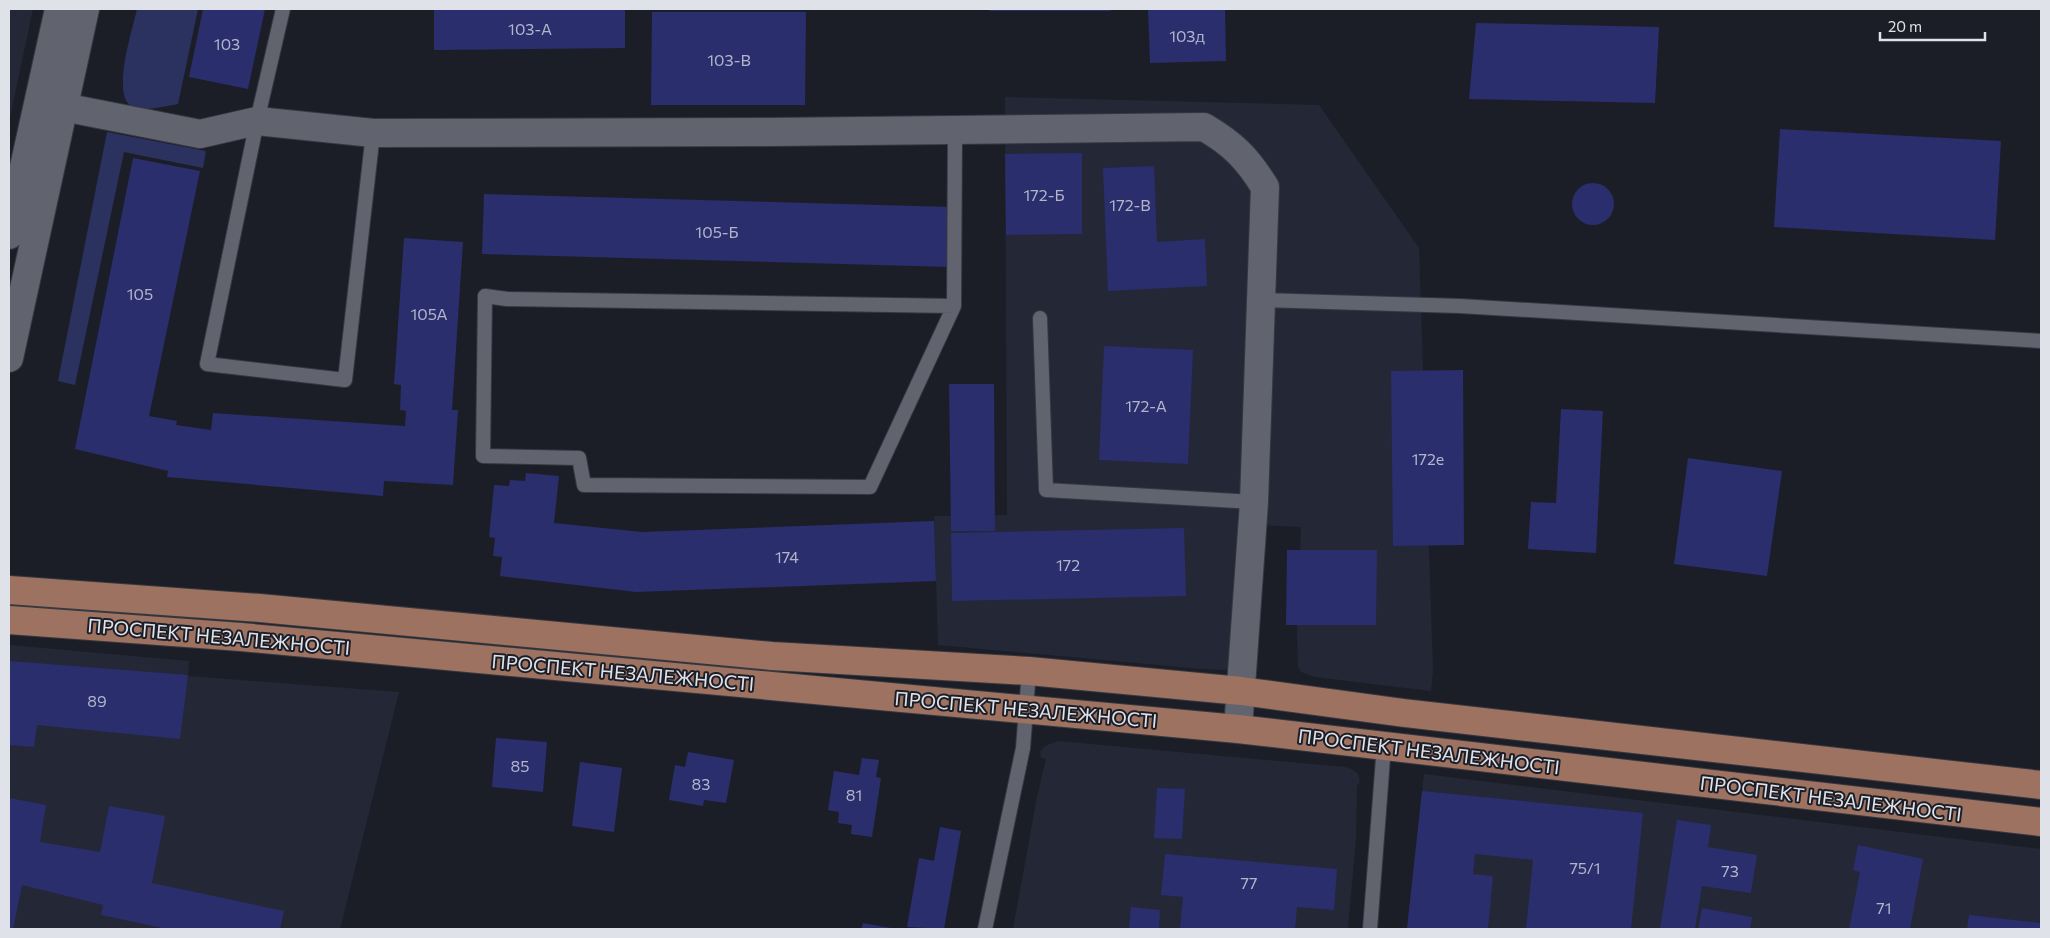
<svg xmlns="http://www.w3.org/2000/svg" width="2050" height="938" viewBox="0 0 2050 938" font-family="Commissioner,sans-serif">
  <rect width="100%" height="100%" fill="#1c1e27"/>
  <path fill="#242736" d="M 9,9 L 33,9 L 9,122 Z
    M 1005,97 L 1319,105 L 1419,248 L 1433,671 L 1431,691 L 1315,677 L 1301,672 L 1298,666 L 1297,633 L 1301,527 L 1238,524 L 1238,644 L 1231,667 L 1228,670 L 1202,669 L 938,645 L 934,516 L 1007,515 Z
    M 9,645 L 189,661 L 188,676 L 399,692 L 340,929 L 9,929 Z
    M 1058,741 L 1345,767 L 1353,770 L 1358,774 L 1360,782 L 1357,786 L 1356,838 L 1348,929 L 1013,929 L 1037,797 L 1046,759 L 1041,758 L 1040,752 L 1045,746 Z
    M 1424,774 L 2041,849 L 2041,929 L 1407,929 Z"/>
  <path fill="#2c3260" d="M 137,9 L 198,9 L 178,104 C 165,106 145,112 133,107 C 110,98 133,28 137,9 Z
    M 107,132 L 206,151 L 203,168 L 124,152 L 75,385 L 58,381 Z"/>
  <path fill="#2a2e6d" d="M 203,9 L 265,9 L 248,89 L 189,77 Z
    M 434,9 L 625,9 L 625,48 L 434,50 Z
    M 989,9 L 1111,9 L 1111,11 L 989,11 Z
    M 1148,9 L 1225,9 L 1226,61 L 1150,63 Z
    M 652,12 L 806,12 L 805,105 L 651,105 Z
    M 1476,23 L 1659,27 L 1655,103 L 1469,99 Z
    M 1780,129 L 2001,141 L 1995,240 L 1774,227 Z
    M 1082,153 L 1082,234 L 1006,235 L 1005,154 Z
    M 133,158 L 200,171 L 149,416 L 177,421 L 176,425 L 211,430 L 213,413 L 405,426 L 406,411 L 400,410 L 401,385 L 394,384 L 404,238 L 463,242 L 452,410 L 458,410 L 453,485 L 384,481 L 383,496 L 167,477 L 168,471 L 75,449 Z
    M 1154,166 L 1157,242 L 1205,239 L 1207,286 L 1108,291 L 1103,168 Z
    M1572 204a21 21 0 1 1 42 0a21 21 0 1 1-42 0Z
    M 484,194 L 951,207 L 950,267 L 482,254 Z
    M 1104,346 L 1193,350 L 1188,464 L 1099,460 Z
    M 1463,370 L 1464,545 L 1393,546 L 1391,371 Z
    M 949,384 L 994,384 L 995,531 L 951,531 Z
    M 1561,409 L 1603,411 L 1596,553 L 1528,549 L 1531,502 L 1556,503 Z
    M 1688,458 L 1782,471 L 1767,576 L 1674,564 Z
    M 526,473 L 559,476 L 554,523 L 642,532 L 934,521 L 936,581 L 636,592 L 500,576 L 502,557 L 493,556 L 495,538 L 489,537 L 494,485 L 509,486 L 510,480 L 525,481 Z
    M 1184,528 L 1186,596 L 952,601 L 951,533 Z
    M 1287,550 L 1377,550 L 1376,625 L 1286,625 Z
    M 9,661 L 188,675 L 180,739 L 37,725 L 34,747 L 9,745 Z
    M 496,738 L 547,742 L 543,792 L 492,787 Z
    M 688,752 L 734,760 L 726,803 L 704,800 L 703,806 L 669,800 L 675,765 L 685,767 Z
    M 862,758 L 879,760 L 876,777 L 881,778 L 872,837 L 851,834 L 852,825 L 838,823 L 839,812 L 828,810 L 834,771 L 859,775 Z
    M 580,762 L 622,768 L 614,832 L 572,826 Z
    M 1157,788 L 1185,789 L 1182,839 L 1154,838 Z
    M 1422,791 L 1643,813 L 1631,929 L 1526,929 L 1533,860 L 1475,854 L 1473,874 L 1493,876 L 1488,929 L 1407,929 Z
    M 9,798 L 46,805 L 40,842 L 100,852 L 109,806 L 165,816 L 152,883 L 284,911 L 280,929 L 167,929 L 101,915 L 103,905 L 22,885 L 13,929 L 9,929 Z
    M 1677,820 L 1711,825 L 1708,847 L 1757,855 L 1751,893 L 1702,886 L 1695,929 L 1660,929 Z
    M 940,827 L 961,831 L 944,929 L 907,927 L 919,858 L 934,861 Z
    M 1858,845 L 1923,859 L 1910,929 L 1849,929 L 1860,872 L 1853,870 Z
    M 1165,854 L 1337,869 L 1334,910 L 1297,907 L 1295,929 L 1180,928 L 1183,897 L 1161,895 Z
    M 1131,907 L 1160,910 L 1159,929 L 1129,929 Z
    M 1702,908 L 1752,917 L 1750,929 L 1698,929 Z
    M 1969,915 L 2041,923 L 2041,929 L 1967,929 Z
    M 863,923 L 891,928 L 891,929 L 861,929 Z"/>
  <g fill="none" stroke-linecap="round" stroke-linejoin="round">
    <defs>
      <path id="service" d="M 283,9 L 257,121 L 207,364 L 345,380 L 373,133
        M 1261,300 L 1460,306 L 2041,341
        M 954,306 L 507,299 L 485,296 L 483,456 L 579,458 L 584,485 L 870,487 L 954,306 L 955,129
        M 1040,318 L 1046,490 L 1254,502
        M 985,929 L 1023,748 L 1029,671
        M 1370,929 L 1384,745"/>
      <path id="minor" d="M 63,107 L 200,134 L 257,121 L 373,133 L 770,132 L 1204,127 C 1233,144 1247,158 1265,187 L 1254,502 L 1238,729"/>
      <path id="secondary" d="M 9,235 L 59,9
        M 9,358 L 85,9"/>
      <path id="primary" d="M 9,590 L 260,608 L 772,656 L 1029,671 L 1241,691 L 1404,713 L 2041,785
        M 9,620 L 241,637 L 1238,729 L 2041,822"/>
    </defs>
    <use href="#service" stroke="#373840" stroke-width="16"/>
    <use href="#minor" stroke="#373840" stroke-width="30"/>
    <use href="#secondary" stroke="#373840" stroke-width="30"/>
    <use href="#primary" stroke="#373840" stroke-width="30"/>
    <use href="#service" stroke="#61646f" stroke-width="14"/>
    <use href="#minor" stroke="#61646f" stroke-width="28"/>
    <use href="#secondary" stroke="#61646f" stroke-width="28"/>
    <use href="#primary" stroke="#9d7261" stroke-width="28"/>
  </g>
  <g text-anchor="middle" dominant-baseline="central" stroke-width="4" stroke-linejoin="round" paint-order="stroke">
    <g font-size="16" fill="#b2b5ca">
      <text x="530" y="28">103-А</text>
      <text x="1187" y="35">103д</text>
      <text x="227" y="43">103</text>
      <text x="729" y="59">103-В</text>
      <text x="1044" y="194">172-Б</text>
      <text x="1130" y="204">172-В</text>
      <text x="717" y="231">105-Б</text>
      <text x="140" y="293">105</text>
      <text x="429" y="313">105А</text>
      <text x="1146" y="405">172-А</text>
      <text x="1428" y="458">172е</text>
      <text x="787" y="556">174</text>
      <text x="1068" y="564">172</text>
      <text x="97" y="700">89</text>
      <text x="520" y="765">85</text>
      <text x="701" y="783">83</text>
      <text x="854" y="794">81</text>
      <text x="1585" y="867">75/1</text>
      <text x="1730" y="870">73</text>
      <text x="1249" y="882">77</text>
      <text x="1884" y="907">71</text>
    </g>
    <g font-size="19" fill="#e0e2e9" stroke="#1c1e27">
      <text transform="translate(219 636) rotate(5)">ПРОСПЕКТ НЕЗАЛЕЖНОСТІ</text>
      <text transform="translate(623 672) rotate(5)">ПРОСПЕКТ НЕЗАЛЕЖНОСТІ</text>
      <text transform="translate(1026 709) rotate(5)">ПРОСПЕКТ НЕЗАЛЕЖНОСТІ</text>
      <text transform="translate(1429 751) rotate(7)">ПРОСПЕКТ НЕЗАЛЕЖНОСТІ</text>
      <text transform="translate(1831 798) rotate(7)">ПРОСПЕКТ НЕЗАЛЕЖНОСТІ</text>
    </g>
  </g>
  <rect width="2050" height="938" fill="none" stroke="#e0e2e9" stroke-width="20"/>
  <path d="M1880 32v8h105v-8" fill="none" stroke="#e0e2e9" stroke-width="2.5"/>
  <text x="1888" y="32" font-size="15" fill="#e0e2e9" stroke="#1c1e27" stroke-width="4" paint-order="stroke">20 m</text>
</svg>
